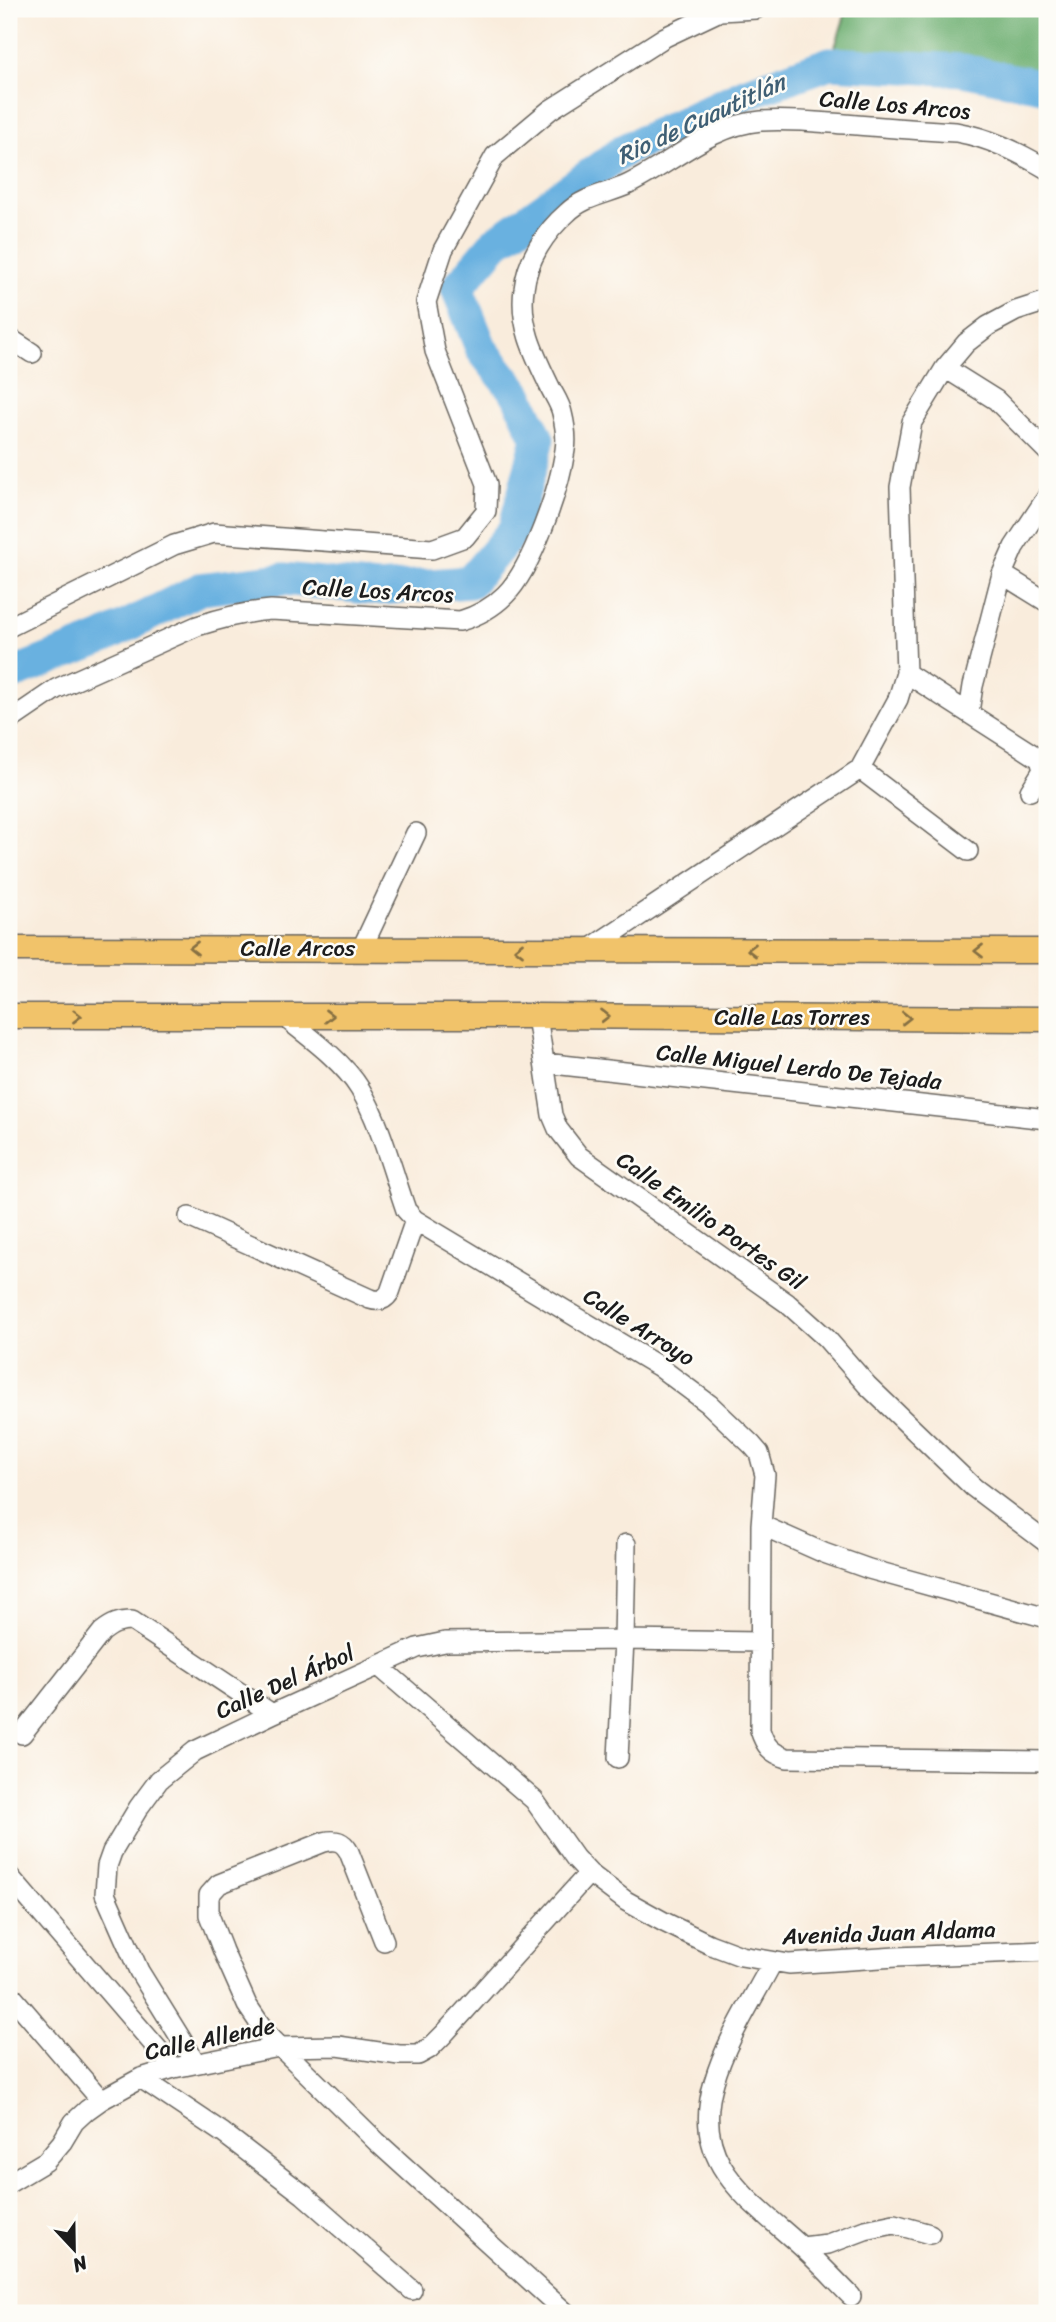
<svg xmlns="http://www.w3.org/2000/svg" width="1056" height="2322" viewBox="0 0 1056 2322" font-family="Sriracha,sans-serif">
  <rect width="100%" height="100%" fill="#fdfcf7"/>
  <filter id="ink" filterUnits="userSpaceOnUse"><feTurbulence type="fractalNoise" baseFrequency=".0143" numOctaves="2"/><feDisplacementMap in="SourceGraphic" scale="14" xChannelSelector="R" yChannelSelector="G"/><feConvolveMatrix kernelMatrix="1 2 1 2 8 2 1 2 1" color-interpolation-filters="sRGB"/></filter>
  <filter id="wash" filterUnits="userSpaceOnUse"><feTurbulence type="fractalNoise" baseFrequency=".00686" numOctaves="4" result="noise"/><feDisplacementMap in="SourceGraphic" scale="28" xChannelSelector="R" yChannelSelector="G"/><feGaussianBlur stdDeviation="1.57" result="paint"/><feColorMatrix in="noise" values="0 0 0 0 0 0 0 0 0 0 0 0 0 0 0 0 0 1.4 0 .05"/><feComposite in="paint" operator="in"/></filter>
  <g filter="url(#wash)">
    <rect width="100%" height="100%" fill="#f9ecdc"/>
    <path fill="#70b073" stroke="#466648" stroke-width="2" d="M 847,9 L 1047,9 L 1047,87 L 963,70 L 830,63 Z"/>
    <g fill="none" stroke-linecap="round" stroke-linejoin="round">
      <path stroke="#69b1e0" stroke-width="33" d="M 9,675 L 103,638 L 200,589 L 284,579 L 377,589 L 470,582 L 514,530 L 538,439 L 517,394 L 482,350 L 457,288 L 496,242 L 626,149 L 747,93 L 830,63 L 963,70 L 1047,87"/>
    </g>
  </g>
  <g filter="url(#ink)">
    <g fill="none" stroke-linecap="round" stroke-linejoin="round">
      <defs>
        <path id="minor" d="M 9,338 L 32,353
          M 945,368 L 996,400 L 1047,451
          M 1002,574 L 1047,602
          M 9,627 L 174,545 L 214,533 L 432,549 L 465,537 L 486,511 L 487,484 L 435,351 L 426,302 L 443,250 L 495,156 L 550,110 L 665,37 L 720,11 L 756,9
          M 906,673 L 1040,759 L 1043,770 L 1030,791
          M 969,712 L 973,686 L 1002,574 L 1014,547 L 1047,497
          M 9,721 L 56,689 L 197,626 C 222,618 244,612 271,610 L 460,621 C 477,616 492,608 505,595 C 532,569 560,487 565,450 C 567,438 565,425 562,413 C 560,403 553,394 549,385 C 534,354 519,324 524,289 C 527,260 545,232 567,213 C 584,196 608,194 629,184 C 672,163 711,125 761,121 C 789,119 817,122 845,124 C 882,127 919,130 956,132 C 990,138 1018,152 1047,169
          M 860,769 L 968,851
          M 362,948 L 416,833
          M 588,950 L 860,769 L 898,699 L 906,673 L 900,487 L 912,422 L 945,368 L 966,343 L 988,326 L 1016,311 L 1047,301
          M 283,1016 C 308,1036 343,1061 360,1089 C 380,1122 393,1173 406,1210 L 415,1220 L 658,1366 L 709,1404 L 752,1445 L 759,1453 L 765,1475 L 761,1525 L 760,1730 C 765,1746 771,1753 787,1758 L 1046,1761
          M 537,1016 L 552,1115 L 558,1129 L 579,1156 L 787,1303 L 826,1338 L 867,1385 L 973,1487 L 1047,1543
          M 544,1063 L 1047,1119
          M 189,1217 L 370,1299 C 379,1302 385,1300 390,1292 L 415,1220
          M 761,1525 L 824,1553 L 869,1569 L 1047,1618
          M 380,1667 L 534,1800 L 575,1858 L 589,1873 L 626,1901 L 664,1922 L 709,1944 L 741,1956 L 789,1964 L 896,1957 L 1047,1951
          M 22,1734 L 102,1632 C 112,1624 119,1621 132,1621 L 272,1714
          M 618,1758 L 624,1640 L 626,1544
          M 9,1876 L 174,2068
          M 384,1941 L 349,1852 C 343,1841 336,1839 324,1842 L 219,1884 L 209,1895 L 209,1915 L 223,1951 L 247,2005 L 266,2033 L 377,2142 L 566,2313
          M 772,1963 C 752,2001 726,2040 714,2082 C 691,2160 742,2194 794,2240 C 814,2257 832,2277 851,2296
          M 9,1993 L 101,2100
          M 196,2063 L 139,1971 L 105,1894 L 107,1866 L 112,1852 L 139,1807 L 159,1780 L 195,1751 L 272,1714 L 417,1648 L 445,1642 L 624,1640 L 760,1642
          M 141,2078 L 223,2133 L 304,2195 L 412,2290
          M 9,2183 L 46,2161 L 62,2142 L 74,2122 L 87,2110 L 101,2100 L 141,2078 L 174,2068 L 279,2047 L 338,2046 L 399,2055 L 418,2055 L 429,2049 L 443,2035 L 589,1873
          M 802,2247 L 828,2244 L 865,2230 L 894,2224 L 930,2234"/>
        <path id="major" d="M 9,949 L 1047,951
          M 9,1016 L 537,1016 L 1047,1019"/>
      </defs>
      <use href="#minor" stroke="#69655f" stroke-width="22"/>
      <use href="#major" stroke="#69655f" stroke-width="27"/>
      <use href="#minor" stroke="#fff" stroke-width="19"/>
      <use href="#major" stroke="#f1c36a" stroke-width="24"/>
    </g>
    <defs><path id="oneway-chevron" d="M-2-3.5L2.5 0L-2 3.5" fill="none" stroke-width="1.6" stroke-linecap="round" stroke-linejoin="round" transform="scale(1.75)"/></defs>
    <g stroke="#867043">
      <use href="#oneway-chevron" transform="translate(194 948) rotate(180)"/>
      <use href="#oneway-chevron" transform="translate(519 949) rotate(-180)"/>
      <use href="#oneway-chevron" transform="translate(752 950) rotate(-180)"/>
      <use href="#oneway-chevron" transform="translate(979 951) rotate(-180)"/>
      <use href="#oneway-chevron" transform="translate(77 1016)"/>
      <use href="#oneway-chevron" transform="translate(329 1016)"/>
      <use href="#oneway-chevron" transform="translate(605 1016)"/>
      <use href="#oneway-chevron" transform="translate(906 1018)"/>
    </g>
  </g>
  <g text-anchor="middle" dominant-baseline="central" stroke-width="5" stroke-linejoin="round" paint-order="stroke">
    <g font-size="23" fill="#1c1c1c" stroke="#fdfcf7">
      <text transform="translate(895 105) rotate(5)">Calle Los Arcos</text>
      <text transform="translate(378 591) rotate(3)">Calle Los Arcos</text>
      <text x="298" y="948">Calle Arcos</text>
      <text x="792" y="1017">Calle Las Torres</text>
      <text transform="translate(799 1067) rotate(6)">Calle Miguel Lerdo De Tejada</text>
      <text transform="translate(711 1221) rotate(35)">Calle Emilio Portes Gil</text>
      <text transform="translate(639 1327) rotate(32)">Calle Arroyo</text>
      <text transform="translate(285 1682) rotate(-24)">Calle Del Árbol</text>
      <text transform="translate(889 1933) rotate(-2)">Avenida Juan Aldama</text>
      <text transform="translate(210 2039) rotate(-12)">Calle Allende</text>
    </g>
    <g font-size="24" font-style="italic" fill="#3f5f74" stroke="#fdfcf7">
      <text transform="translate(701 119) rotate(-25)">Rio de Cuautitlán</text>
    </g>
  </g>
  <rect width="1056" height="2322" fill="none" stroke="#fdfcf7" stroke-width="35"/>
  <g transform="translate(74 2249) rotate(158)" stroke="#fdfcf7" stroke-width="5" paint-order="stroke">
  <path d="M0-5L12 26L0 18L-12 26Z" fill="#1c1c1c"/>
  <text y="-10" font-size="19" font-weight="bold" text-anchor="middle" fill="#1c1c1c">N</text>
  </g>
</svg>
